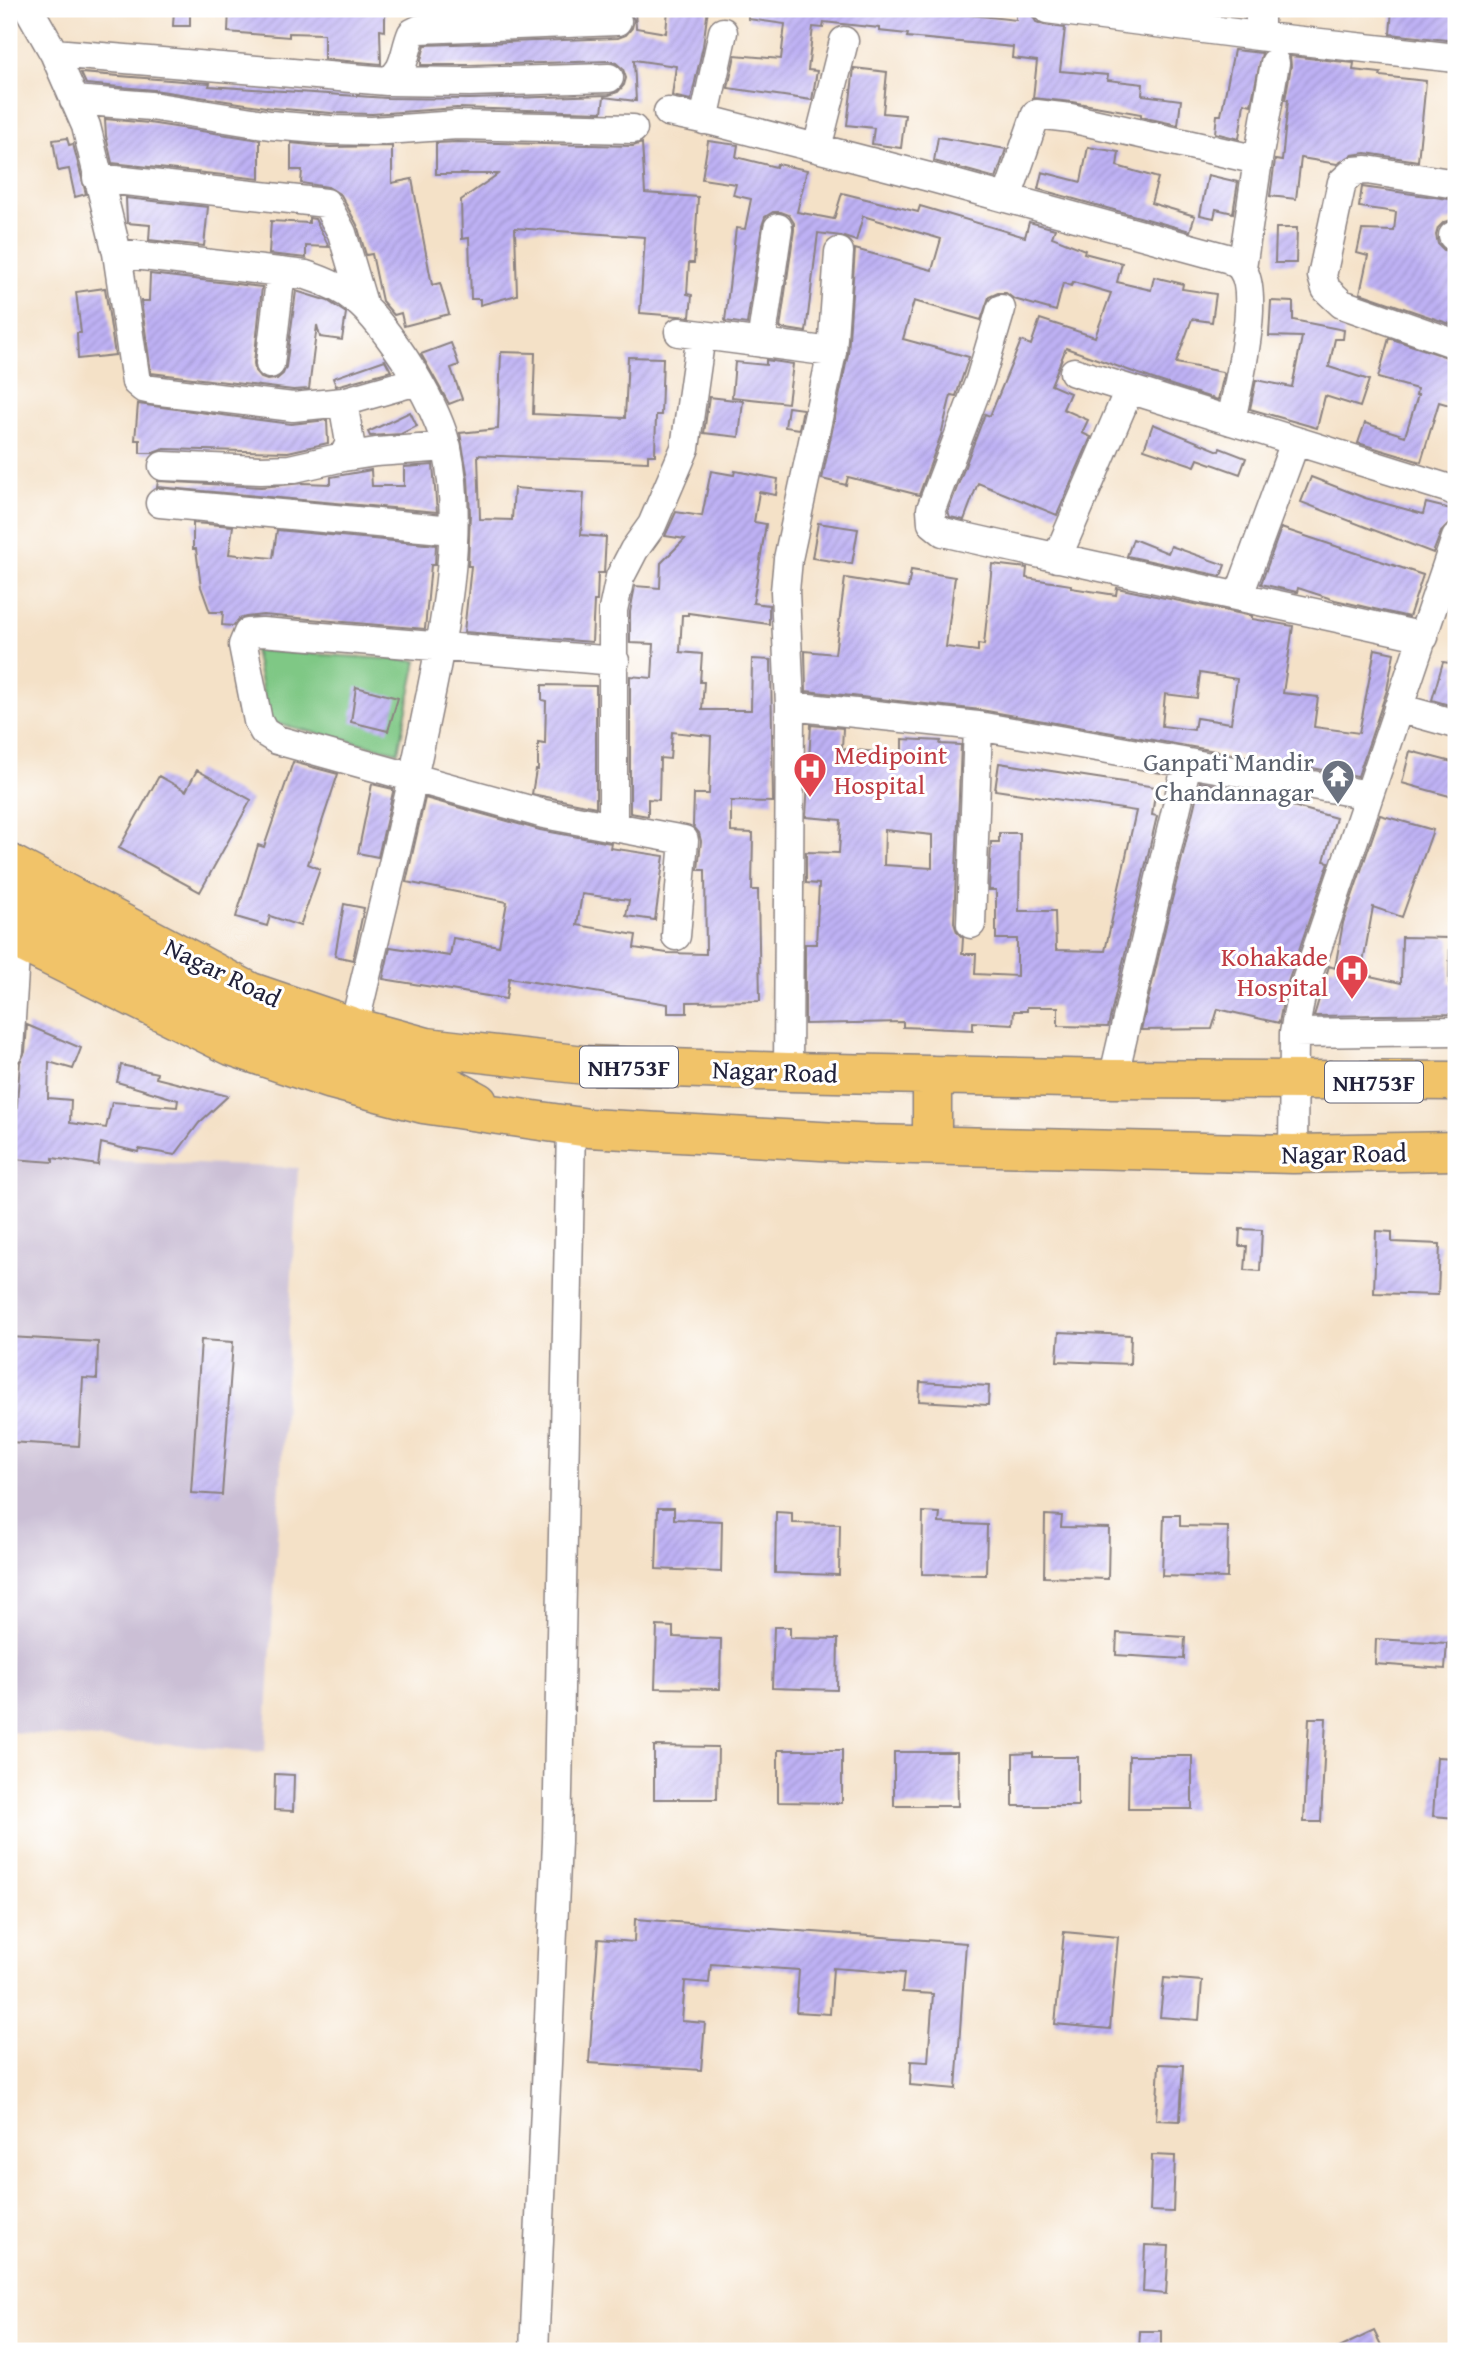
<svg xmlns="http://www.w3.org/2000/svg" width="1465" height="2360" viewBox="0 0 1465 2360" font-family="'Gentium Book Plus',serif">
  <defs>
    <pattern id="building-hatch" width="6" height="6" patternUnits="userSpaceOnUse" patternTransform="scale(1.75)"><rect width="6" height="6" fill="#beb1f4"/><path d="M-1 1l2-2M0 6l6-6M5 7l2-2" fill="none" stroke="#a398d2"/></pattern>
  </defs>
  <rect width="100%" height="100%" fill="#fff"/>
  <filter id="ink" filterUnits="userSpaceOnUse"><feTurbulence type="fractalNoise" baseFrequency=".0143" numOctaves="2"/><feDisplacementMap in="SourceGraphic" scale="14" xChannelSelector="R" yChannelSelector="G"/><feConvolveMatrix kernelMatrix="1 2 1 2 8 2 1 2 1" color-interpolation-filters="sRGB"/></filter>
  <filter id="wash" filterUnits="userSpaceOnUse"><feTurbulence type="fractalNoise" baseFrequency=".00686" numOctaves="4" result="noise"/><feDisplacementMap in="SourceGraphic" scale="28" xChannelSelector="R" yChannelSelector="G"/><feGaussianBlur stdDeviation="1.57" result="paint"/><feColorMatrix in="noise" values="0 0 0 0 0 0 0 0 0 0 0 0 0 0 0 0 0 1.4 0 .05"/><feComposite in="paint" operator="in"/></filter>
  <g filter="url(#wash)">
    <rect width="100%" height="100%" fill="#f4e1c7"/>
    <path fill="#cbbfd5" d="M 9,1157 L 298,1168 L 265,1752 L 9,1732 Z"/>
    <path fill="#7fc885" stroke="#507560" stroke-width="2" d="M 254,650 L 417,661 L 398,752 L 269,722 Z"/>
    <g id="blocks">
      <path fill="url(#building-hatch)" fill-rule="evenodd" d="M 174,9 L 190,9 L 190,26 L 173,26 Z
        M 229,9 L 385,9 L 385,31 L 380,30 L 381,64 L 324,59 L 324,34 L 289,33 L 289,37 L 228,32 Z
        M 628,9 L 635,9 L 636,28 L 666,33 L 668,9 L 708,9 L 703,46 L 691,100 L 672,96 L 676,66 L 634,60 L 636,101 L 604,97 L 602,112 L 457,108 L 372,114 L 331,113 L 272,108 L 154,90 L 86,84 L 81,73 L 195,82 L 210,83 L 209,86 L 387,98 L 470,99 L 609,95 L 618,92 L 624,85 L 626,78 L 623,69 L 616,63 L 609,61 L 470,65 L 421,65 L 421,60 L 425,45 L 618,38 L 626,35 L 632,28 L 634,20 Z
        M 748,9 L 916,9 L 1016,20 L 1016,13 L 1032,15 L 1036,22 L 1044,25 L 1065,28 L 1060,71 L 1108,75 L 1107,80 L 1143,84 L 1142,95 L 1181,100 L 1178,125 L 1141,117 L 1141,114 L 1072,102 L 1033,98 L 1037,61 L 1012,58 L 1013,47 L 907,37 L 908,34 L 879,31 L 879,28 L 824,22 L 823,28 L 813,27 L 808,70 L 817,71 L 812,100 L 728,88 L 735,55 L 781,59 L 785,24 L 748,19 Z
        M 1392,9 L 1456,9 L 1456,41 L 1390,34 Z
        M 1234,50 L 1262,53 L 1251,105 L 1244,103 L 1239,139 L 1215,133 L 1217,115 L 1221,115 Z
        M 1290,56 L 1354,63 L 1353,70 L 1381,73 L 1380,76 L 1426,81 L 1418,161 L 1366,153 L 1352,155 L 1337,164 L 1301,158 L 1296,199 L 1270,196 L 1275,160 L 1282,161 L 1288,100 L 1285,100 L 1291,66 Z
        M 854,68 L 887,72 L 883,113 L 905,115 L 901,148 L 872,144 L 874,128 L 847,125 Z
        M 105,119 L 149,123 L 260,140 L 260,179 L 112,163 L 106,136 Z
        M 938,137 L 1006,149 L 996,178 L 934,161 Z
        M 67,138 L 69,145 L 73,144 L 86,194 L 75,197 L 69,169 L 58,171 L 53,140 Z
        M 708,141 L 738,145 L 736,157 L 776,167 L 777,164 L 807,170 L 797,212 L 834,219 L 842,193 L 918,212 L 920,206 L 1025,237 L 1029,222 L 1055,229 L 1052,237 L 1085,250 L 1084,253 L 1122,263 L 1117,282 L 1151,290 L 1154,277 L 1183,284 L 1182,289 L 1216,294 L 1212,322 L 1192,319 L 1176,363 L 1222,372 L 1224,374 L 1218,400 L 1153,379 L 1066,348 L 1051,385 L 1070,393 L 1063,409 L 1088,420 L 1082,433 L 1091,437 L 1057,515 L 978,483 L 964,520 L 950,517 L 948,511 L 985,414 L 990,416 L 1021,341 L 1031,345 L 1040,319 L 1095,337 L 1111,293 L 1073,282 L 1071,286 L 1063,283 L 1056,311 L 1014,299 L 1006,293 L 998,293 L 989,297 L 981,320 L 914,301 L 903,339 L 969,357 L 956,396 L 951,395 L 941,435 L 919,495 L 848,477 L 846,485 L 822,479 L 848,354 L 855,249 L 932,270 L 941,239 L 863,216 L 856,241 L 841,236 L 818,233 L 806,332 L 780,328 L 794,230 L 794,223 L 789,215 L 781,212 L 773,212 L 765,217 L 762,226 L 747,324 L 725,321 L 736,228 L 745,229 L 751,199 L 733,195 L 736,184 L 702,179 Z
        M 457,142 L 633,146 L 642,143 L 645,193 L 698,197 L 694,263 L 689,263 L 687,294 L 692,295 L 690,317 L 640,313 L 645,237 L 515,228 L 517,295 L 480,305 L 480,299 L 471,299 L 469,238 L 462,239 L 461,200 L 498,174 L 436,174 L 436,143 Z
        M 291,143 L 330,147 L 392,146 L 392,183 L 412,179 L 432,285 L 440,283 L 449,314 L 404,326 L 401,313 L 394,315 L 382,301 L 372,254 L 366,255 L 357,225 L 341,195 L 328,187 L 301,183 L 302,170 L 291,170 Z
        M 1088,147 L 1119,152 L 1117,166 L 1158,178 L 1151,203 L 1195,216 L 1190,231 L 1038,189 L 1042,172 L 1081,182 Z
        M 1208,175 L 1238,182 L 1233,213 L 1216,209 L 1214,218 L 1200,215 Z
        M 1362,187 L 1456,200 L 1456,219 L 1444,222 L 1438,228 L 1436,235 L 1438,244 L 1444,250 L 1456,253 L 1456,326 L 1360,293 L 1368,256 L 1357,253 L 1362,230 L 1394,231 L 1396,212 L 1359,207 Z
        M 126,198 L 208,207 L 204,246 L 149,240 L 150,225 L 127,223 Z
        M 309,218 L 315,219 L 329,247 L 306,246 L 306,258 L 269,254 L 271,221 L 309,223 Z
        M 1276,228 L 1297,228 L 1296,263 L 1275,263 Z
        M 150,274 L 262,287 L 254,363 L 255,371 L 261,378 L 267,380 L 277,379 L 283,374 L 286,367 L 296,291 L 328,301 L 346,313 L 342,340 L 320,337 L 317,325 L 309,389 L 293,390 L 151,373 L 141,301 L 149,301 Z
        M 105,288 L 115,355 L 78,359 L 77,333 L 81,333 L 76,292 Z
        M 1271,301 L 1293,302 L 1293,320 L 1344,330 L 1343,339 L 1335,339 L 1329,367 L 1369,380 L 1360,407 L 1325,396 L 1317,428 L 1250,409 L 1256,380 L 1292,387 L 1302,337 L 1269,336 Z
        M 1389,338 L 1456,360 L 1456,407 L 1439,402 L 1421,462 L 1358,443 L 1365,423 L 1405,436 L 1418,395 L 1416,395 L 1417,389 L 1378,378 Z
        M 451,343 L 459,365 L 451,368 L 462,399 L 449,404 L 421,354 Z
        M 501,352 L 535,353 L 533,414 L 625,418 L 628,357 L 663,358 L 661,415 L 656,415 L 655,455 L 648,455 L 648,462 L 478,455 L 480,519 L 512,520 L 514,488 L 584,493 L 581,535 L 606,537 L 604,573 L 598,573 L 597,601 L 594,601 L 592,642 L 464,632 L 471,566 L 468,566 L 470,513 L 468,478 L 460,433 L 498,429 Z
        M 385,360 L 391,371 L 336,386 L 333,378 Z
        M 766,360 L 793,364 L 788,403 L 732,397 L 735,362 L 766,365 Z
        M 709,397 L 743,401 L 739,437 L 704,433 Z
        M 138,404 L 291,424 L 327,420 L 328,443 L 288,452 L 164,449 L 153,453 L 140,453 L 140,440 L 135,440 Z
        M 788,407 L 803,409 L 799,429 L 785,427 Z
        M 410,412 L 417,426 L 401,434 L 370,436 L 368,432 Z
        M 1153,424 L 1219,451 L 1220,448 L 1246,458 L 1240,474 L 1198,459 L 1195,466 L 1144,449 Z
        M 433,465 L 437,512 L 157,487 L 158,481 L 261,487 L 303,483 L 331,484 L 331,477 L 371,470 L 372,486 L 404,486 L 404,467 Z
        M 711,471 L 734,475 L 735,471 L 778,479 L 776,495 L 759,492 L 754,522 L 766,524 L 753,603 L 769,605 L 769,624 L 688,613 L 688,615 L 682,615 L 680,652 L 702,654 L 700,682 L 704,682 L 702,710 L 751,710 L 752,659 L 771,660 L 773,802 L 731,801 L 731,832 L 753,833 L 752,890 L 758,890 L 760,1001 L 687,1002 L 687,1013 L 668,1013 L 668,1004 L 509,978 L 506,999 L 383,979 L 390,947 L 450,956 L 453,938 L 499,946 L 507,902 L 406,882 L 425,798 L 540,830 L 611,843 L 610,848 L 664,856 L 655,920 L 626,916 L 629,900 L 582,894 L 577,925 L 636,935 L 634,948 L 667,953 L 706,954 L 705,870 L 698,870 L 701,841 L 699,833 L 693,826 L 694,794 L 709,794 L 711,736 L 672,732 L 670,759 L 660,758 L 659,800 L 648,799 L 648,816 L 630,813 L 630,676 L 652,678 L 654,644 L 630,643 L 630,612 L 635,586 L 660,588 L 661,563 L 685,539 L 665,536 L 676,512 L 702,516 Z
        M 1311,477 L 1365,498 L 1423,514 L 1426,503 L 1455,510 L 1451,522 L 1441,532 L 1433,553 L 1301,502 Z
        M 193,523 L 233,526 L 229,554 L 273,558 L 277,530 L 436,545 L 435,565 L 431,565 L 425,629 L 263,615 L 246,617 L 239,619 L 233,626 L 222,625 L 223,612 L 210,612 L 201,587 L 196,549 L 193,549 Z
        M 818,523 L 858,529 L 852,564 L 812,558 Z
        M 1281,528 L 1423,575 L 1409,617 L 1335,600 L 1298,588 L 1297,592 L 1261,584 Z
        M 1133,539 L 1168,553 L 1171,546 L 1225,565 L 1221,576 L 1127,556 Z
        M 992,564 L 1027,568 L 1026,578 L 1071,585 L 1071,588 L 1116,595 L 1117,588 L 1252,616 L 1252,619 L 1293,626 L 1283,693 L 1318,697 L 1314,727 L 1359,733 L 1375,649 L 1394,653 L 1387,690 L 1358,776 L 981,710 L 806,691 L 805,651 L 835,654 L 845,578 L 908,588 L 911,570 L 955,577 L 946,647 L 978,651 L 978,644 L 984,645 ZM 1200,673 L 1237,679 L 1231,723 L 1196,718 L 1194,730 L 1162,726 L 1165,694 L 1197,698 Z
        M 1443,662 L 1456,664 L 1456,707 L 1432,700 Z
        M 542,685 L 596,686 L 596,807 L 532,794 L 536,770 L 538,770 L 538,743 L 545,744 L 546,701 L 542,700 Z
        M 356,687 L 398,698 L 388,731 L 351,722 Z
        M 811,725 L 843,728 L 842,749 L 902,754 L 902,739 L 941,741 L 940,744 L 961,745 L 954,923 L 957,932 L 963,938 L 962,954 L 976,954 L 975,974 L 1017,976 L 1017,939 L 996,939 L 996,890 L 989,890 L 991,842 L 999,842 L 999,833 L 1020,833 L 1019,911 L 1055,911 L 1056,950 L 1105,951 L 1136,811 L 995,790 L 999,763 L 1156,787 L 1152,815 L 1157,816 L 1108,1027 L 1058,1026 L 1058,1007 L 1027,1007 L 1027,1011 L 1014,1011 L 1013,1024 L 973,1022 L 973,1030 L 903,1027 L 903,1022 L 805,1024 L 805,944 L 816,944 L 819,884 L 806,883 L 806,852 L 839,853 L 841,820 L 806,817 ZM 885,830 L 932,835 L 932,868 L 884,865 Z
        M 1410,751 L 1456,763 L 1456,786 L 1453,797 L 1402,783 Z
        M 293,762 L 338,774 L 308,864 L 320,869 L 300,926 L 270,916 L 267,926 L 236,917 L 258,845 L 264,847 Z
        M 197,770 L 251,800 L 200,892 L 119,848 L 159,776 L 186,791 Z
        M 1200,782 L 1272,796 L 1271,800 L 1336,818 L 1324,861 L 1329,862 L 1285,991 L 1279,1023 L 1218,1009 L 1212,1029 L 1141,1030 Z
        M 372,784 L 393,789 L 393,792 L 378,857 L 358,853 Z
        M 1380,815 L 1433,830 L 1402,917 L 1373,907 L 1361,974 L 1401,983 L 1402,937 L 1450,938 L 1449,983 L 1453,983 L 1453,1014 L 1314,1016 L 1329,966 L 1335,968 L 1343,923 Z
        M 344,904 L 364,908 L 353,960 L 335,956 Z
        M 27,1025 L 81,1048 L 73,1069 L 49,1062 L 48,1098 L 71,1100 L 70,1123 L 106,1128 L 112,1102 L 177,1107 L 178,1100 L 117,1082 L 121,1065 L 157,1073 L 156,1078 L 228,1096 L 199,1123 L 175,1155 L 139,1149 L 138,1152 L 101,1143 L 98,1165 L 53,1158 L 53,1162 L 13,1159 L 20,1062 L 25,1052 Z
        M 1240,1229 L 1262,1230 L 1260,1271 L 1245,1270 L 1247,1246 L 1239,1246 Z
        M 1376,1231 L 1392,1232 L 1392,1242 L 1440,1244 L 1438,1295 L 1374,1293 Z
        M 1059,1332 L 1131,1335 L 1130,1364 L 1057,1361 Z
        M 9,1337 L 98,1342 L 97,1379 L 83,1378 L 79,1446 L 9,1442 Z
        M 201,1340 L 233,1342 L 222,1495 L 191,1493 Z
        M 920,1382 L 989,1386 L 988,1405 L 919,1401 Z
        M 658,1508 L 674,1508 L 674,1519 L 722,1521 L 721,1572 L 656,1569 Z
        M 776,1512 L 792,1513 L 792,1523 L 840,1524 L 839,1575 L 775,1573 Z
        M 923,1512 L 940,1513 L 939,1523 L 987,1525 L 986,1575 L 922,1574 Z
        M 1045,1515 L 1062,1516 L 1061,1527 L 1109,1528 L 1108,1579 L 1044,1577 Z
        M 1164,1515 L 1180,1515 L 1180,1526 L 1228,1527 L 1227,1578 L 1162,1576 Z
        M 657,1626 L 673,1627 L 673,1637 L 721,1639 L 720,1689 L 655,1688 Z
        M 774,1627 L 790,1627 L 790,1638 L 838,1639 L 837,1690 L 772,1688 Z
        M 1117,1633 L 1185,1637 L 1184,1659 L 1116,1655 Z
        M 1376,1639 L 1447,1643 L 1445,1669 L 1375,1664 Z
        M 1309,1718 L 1326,1718 L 1321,1822 L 1304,1822 Z
        M 654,1746 L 718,1747 L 717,1799 L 654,1799 Z
        M 778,1750 L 842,1750 L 842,1803 L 778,1802 Z
        M 894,1752 L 957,1752 L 958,1806 L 894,1806 Z
        M 1033,1753 L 1033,1757 L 1078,1757 L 1078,1806 L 1013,1806 L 1013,1754 Z
        M 1129,1756 L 1192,1756 L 1192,1809 L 1128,1809 Z
        M 1437,1757 L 1456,1758 L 1456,1818 L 1433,1816 Z
        M 275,1774 L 294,1775 L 293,1811 L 274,1810 Z
        M 635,1919 L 966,1943 L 956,2089 L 910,2085 L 911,2061 L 928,2062 L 933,1994 L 902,1992 L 904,1973 L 833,1968 L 830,2014 L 796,2012 L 799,1970 L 711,1964 L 709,1983 L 685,1981 L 682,2021 L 705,2023 L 701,2070 L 589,2063 L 598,1939 L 634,1942 Z
        M 1064,1932 L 1118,1937 L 1110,2029 L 1055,2024 Z
        M 1164,1978 L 1202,1981 L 1199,2020 L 1160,2017 Z
        M 1159,2064 L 1183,2065 L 1180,2121 L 1156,2120 Z
        M 1152,2155 L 1175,2156 L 1173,2212 L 1150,2211 Z
        M 1145,2245 L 1169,2246 L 1166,2294 L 1143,2292 Z
        M 1140,2331 L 1161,2331 L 1161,2351 L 1139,2351 Z
        M 1374,2331 L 1384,2351 L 1332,2351 Z"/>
    </g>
  </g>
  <g filter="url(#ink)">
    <use href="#blocks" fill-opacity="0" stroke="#8b8281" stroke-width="2"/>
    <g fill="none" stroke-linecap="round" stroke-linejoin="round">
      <defs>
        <path id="minor" d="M 29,9 L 54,53 L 86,126 L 117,253 L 136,382 L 143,388 L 152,390 L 293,407 L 343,402
          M 1047,9 L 1266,37 L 1456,58
          M 1260,36 L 1260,9
          M 54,53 L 387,81 C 406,72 404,51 412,33 L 420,29 L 617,21
          M 387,81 L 470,82 L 609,78
          M 74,100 L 151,106 L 270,125 L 330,130 L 372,131 L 457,125 L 633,129
          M 668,112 L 712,121 L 929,177 L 1230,259 C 1233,262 1240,265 1242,269 C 1261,295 1237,390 1231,421
          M 704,120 L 723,32
          M 817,148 L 844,41
          M 97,178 L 326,203 L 342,233 L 364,307
          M 1456,184 L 1367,170 L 1354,171 L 1342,182 L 1322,276 L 1326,289 L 1342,304 L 1456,344
          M 1007,198 L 1036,114 L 1070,118 L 1258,160
          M 1453,236 L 1456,236
          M 117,253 L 306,275 C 351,289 368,307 395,345 C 415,373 440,416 447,449 C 465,531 443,636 426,717 C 405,821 378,924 354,1027
          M 1242,268 L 1258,160 L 1275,63
          M 1001,309 L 980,380 L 931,509 L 932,523 L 943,532 C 1103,569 1264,601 1424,637
          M 679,332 L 832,352
          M 761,343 L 778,228
          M 270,364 L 281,272
          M 1074,372 L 1450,489 L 1456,492
          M 343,457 L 376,452 L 447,447
          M 163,466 L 261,470 L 290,469 L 343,457 L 350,443 L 343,402 L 417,381
          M 160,503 L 453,530
          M 1057,558 L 1129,390
          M 1239,595 L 1295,442
          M 615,661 L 262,632 L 248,633 L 243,645 L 258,721 L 264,732 L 277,740 L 544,814 L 684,840 L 676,936
          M 790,706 L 978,726 L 1369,795
          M 1398,708 L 1456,724
          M 613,827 L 613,610 L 620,577 L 634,550 L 652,525 L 685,448 L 701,335
          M 971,924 L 978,726
          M 1294,1033 L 1456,1031
          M 9,1050 L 16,940
          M 788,1072 L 790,706 L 785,591 L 788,559 L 832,352 L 839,252
          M 1113,1079 L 1187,763
          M 1293,1154 L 1294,1033 L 1301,996 L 1456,538
          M 534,2351 L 557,1842 L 571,1125"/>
        <path id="highway" d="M 9,863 L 251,992 L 354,1027 L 427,1047 L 585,1065 L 788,1072 L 1113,1079 L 1456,1081
          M 9,901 L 194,995 L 301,1038 L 403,1065 L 454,1089 L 478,1102
          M 9,936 L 231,1046 L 328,1079 L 423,1104 L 589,1128 L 873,1144 L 1293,1154 L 1456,1151
          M 932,1145 L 932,1075"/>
      </defs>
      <use href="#minor" stroke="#8b8281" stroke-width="31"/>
      <use href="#highway" stroke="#8b8281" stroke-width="41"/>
      <use href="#minor" stroke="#fff" stroke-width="28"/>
      <use href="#highway" stroke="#f1c369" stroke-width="38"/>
    </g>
  </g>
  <defs>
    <symbol id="hospital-pin" viewBox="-11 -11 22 30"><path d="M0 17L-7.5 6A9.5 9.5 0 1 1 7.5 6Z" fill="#e0444e" stroke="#fff"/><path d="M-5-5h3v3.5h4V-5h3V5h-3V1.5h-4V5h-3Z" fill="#fff"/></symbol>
    <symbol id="temple-pin" viewBox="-11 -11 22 30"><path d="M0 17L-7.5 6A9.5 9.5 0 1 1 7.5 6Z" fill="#6b7280" stroke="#fff"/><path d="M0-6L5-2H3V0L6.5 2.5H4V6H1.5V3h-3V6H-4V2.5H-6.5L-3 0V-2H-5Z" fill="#fff"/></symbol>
  </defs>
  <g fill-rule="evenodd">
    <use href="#hospital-pin" x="791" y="750" width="38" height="52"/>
    <use href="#temple-pin" x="1319" y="757" width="38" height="52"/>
    <use href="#hospital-pin" x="1333" y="952" width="38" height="52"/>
  </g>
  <g text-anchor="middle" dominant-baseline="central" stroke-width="6" stroke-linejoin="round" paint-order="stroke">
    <g fill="#fff" stroke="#646476" stroke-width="2">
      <rect x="580" y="1046.5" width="98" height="41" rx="5"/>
      <rect x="1325" y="1061.5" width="98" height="41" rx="5"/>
    </g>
    <g font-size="24" font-weight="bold" fill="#22223b">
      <text x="629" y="1067">NH753F</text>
      <text x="1374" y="1082">NH753F</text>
    </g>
    <g font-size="26" fill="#be3a42" stroke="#fff" text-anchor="start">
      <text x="834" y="754">Medipoint<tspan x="834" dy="30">Hospital</tspan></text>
      <text x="1328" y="956" text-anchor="end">Kohakade<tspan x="1328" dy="30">Hospital</tspan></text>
    </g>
    <g font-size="26" fill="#5b616d" stroke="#fff" text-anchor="end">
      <text x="1314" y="761">Ganpati Mandir<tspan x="1314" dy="30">Chandannagar</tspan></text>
    </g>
    <g font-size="26" fill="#22223b" stroke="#fff">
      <text transform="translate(223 972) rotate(26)">Nagar Road</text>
      <text transform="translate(775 1071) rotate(2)">Nagar Road</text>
      <text transform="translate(1344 1153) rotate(-1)">Nagar Road</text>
    </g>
  </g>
  <rect width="1465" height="2360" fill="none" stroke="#fff" stroke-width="35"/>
</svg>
